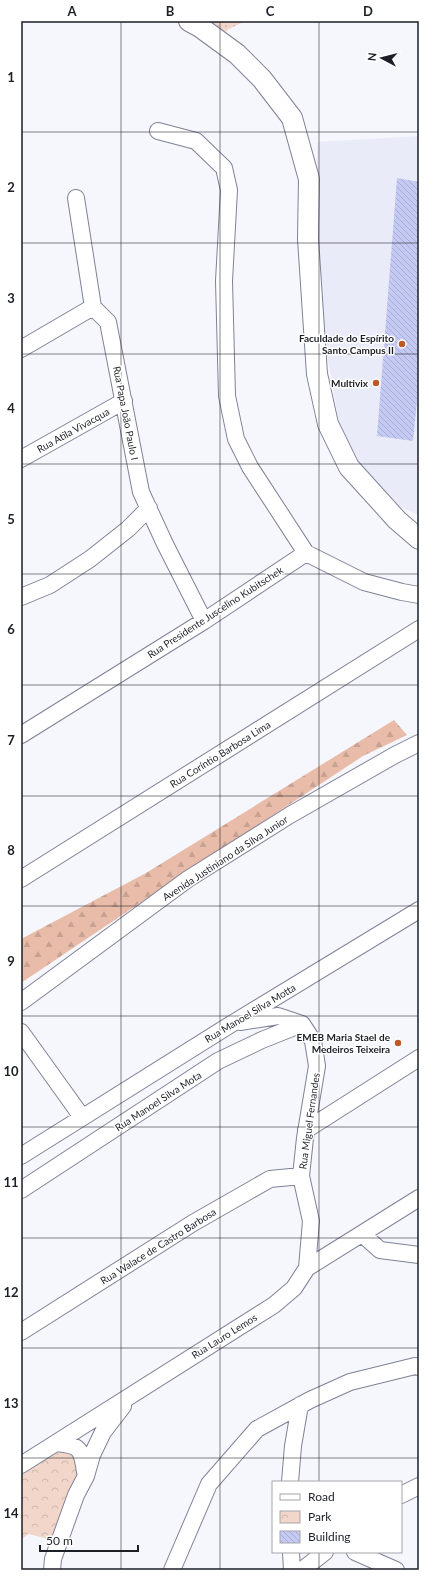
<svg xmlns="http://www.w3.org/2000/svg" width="440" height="1591" viewBox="0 0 440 1591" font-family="Lato,sans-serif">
  <defs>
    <pattern id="grass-dots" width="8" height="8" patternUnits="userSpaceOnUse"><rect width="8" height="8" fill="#f2d6ca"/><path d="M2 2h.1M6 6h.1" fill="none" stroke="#cfb7ae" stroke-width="1.8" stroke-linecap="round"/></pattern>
    <pattern id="forest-firs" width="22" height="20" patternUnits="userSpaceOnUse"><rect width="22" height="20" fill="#e8bca9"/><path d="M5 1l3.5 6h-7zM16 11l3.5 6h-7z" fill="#c7a191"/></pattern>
    <pattern id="park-crowns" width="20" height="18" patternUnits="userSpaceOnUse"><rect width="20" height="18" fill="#f2d6ca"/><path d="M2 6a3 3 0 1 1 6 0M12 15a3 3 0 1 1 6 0" fill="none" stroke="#cfb7ae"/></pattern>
    <pattern id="building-back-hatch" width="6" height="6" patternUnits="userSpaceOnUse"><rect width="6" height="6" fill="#c4caf3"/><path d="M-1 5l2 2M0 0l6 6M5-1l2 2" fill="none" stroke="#a8add0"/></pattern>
  </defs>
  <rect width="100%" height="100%" fill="#f6f7fc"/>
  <path fill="#e9ebf8" d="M 419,136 L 419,515 L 400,507 L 343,444 L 321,322 L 317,179 L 317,142 Z"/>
  <path fill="url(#grass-dots)" d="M 173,21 L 245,21 L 227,30 L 228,31 C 210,35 189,29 173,21 Z"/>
  <path fill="url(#forest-firs)" d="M 394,720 L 407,735 L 363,756 L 137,905 L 21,983 L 21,939 L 146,873 Z"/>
  <path fill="url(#park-crowns)" d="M 64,1452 L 78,1455 L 79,1473 L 57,1541 L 28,1534 L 21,1540 L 21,1473 L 55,1453 Z"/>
  <path fill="url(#building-back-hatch)" d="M 397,178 L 419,182 L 419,381 L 413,441 L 377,436 Z"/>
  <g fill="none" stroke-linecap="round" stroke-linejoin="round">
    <defs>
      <path id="minor" d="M 158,131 L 196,141 L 224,168 L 229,190 L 224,281 L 227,396 L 236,439 L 250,467 L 306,553
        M 76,198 L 93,307 L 108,322 L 141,492 L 165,544 L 204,621
        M 21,349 L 93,307
        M 21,459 L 124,401
        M 21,597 L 50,585 L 90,559 L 128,529 L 149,508
        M 21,735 L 204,621 L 306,553 L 364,582 L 402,592 L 419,595
        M 21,879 L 419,629
        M 21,1002 L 188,879 L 290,815 L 395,755 L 419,743
        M 240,1022 L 278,1016 L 302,1024 L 313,1041 L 317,1066 L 305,1138 L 301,1176 L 311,1221 L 307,1268
        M 21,1032 L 82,1117
        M 306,1130 L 419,1058
        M 21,1156 L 233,1023 L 419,910
        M 21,1190 L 218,1061 L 262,1040 L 302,1024
        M 362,1234 L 380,1250 L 419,1255
        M 21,1332 L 193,1223 L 270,1179 L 301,1176
        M 56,1443 C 80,1445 82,1449 85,1472
        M 21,1465 L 274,1305 L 294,1288 L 307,1268 L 419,1198
        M 290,1482 L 293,1446 L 300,1405
        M 401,1495 L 419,1486
        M 291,1552 L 292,1570
        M 355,1552 L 396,1570
        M 52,1570 L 53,1559 L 76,1495 L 86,1476 L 92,1455 L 103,1432 L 123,1406
        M 172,1570 L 209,1484 L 257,1429 L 310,1400 L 350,1382 L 415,1366 L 419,1367
        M 302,1570 L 325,1552"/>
      <path id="major" d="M 189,21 L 200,27 L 237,54 L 262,79 L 292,118 L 309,179 L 308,239 L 317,374 L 328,424 L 349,467 L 397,520 L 419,539"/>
    </defs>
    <use href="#minor" stroke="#7f8297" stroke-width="18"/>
    <use href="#major" stroke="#7f8297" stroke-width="22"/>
    <use href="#minor" stroke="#fff" stroke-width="16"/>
    <use href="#major" stroke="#fff" stroke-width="20"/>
  </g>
  <path fill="none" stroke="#1d1f27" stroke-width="1" stroke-opacity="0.55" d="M 121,21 L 121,1570M 220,21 L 220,1570M 319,21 L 319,1482M 21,132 L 419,132M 21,243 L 419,243M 21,354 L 419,354M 21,464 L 419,464M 21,574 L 419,574M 21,685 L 419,685M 21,796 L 419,796M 21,906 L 419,906M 21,1016 L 419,1016M 21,1127 L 419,1127M 21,1238 L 419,1238M 21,1348 L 419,1348M 21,1458 L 419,1458M 319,1552 L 319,1570"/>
  <g fill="#be5927" stroke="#fff" stroke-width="1.5">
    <circle cx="402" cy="344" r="4"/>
    <circle cx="376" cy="383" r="4"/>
    <circle cx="398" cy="1043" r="4"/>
  </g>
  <g text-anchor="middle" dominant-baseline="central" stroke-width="3" stroke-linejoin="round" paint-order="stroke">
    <g font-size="10" font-weight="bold" fill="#1d1f27" stroke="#fff" text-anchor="end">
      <text x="394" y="338">Faculdade do Espírito<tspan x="394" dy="12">Santo Campus II</tspan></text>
      <text x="368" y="383">Multivix</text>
      <text x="390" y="1037">EMEB Maria Stael de<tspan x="390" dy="12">Medeiros Teixeira</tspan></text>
    </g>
    <g font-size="10" fill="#1d1f27" stroke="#fff">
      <text transform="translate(126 413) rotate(79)">Rua Papa João Paulo I</text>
      <text transform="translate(73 430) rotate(-29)">Rua Atila Vivacqua</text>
      <text transform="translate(215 612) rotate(-33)">Rua Presidente Juscelino Kubitschek</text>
      <text transform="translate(220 754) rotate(-32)">Rua Coríntio Barbosa Lima</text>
      <text transform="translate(225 858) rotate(-33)">Avenida Justiniano da Silva Junior</text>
      <text transform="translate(250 1013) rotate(-31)">Rua Manoel Silva Motta</text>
      <text transform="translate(158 1101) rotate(-33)">Rua Manoel Silva Mota</text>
      <text transform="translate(309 1121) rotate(-82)">Rua Miguel Fernandes</text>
      <text transform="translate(158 1246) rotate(-32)">Rua Walace de Castro Barbosa</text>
      <text transform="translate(224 1336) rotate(-32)">Rua Lauro Lemos</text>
    </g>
  </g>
  <rect width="440" height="1591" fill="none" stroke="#ffffff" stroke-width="44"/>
  <rect x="272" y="1481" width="130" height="72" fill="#ffffff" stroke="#a5a5a9"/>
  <rect x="280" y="1494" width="20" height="6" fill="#ffffff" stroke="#a5a5a9"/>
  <text x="308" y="1501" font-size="12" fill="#1d1f27">Road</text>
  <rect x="280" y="1511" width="20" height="12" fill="url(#park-crowns)" stroke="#a5a5a9"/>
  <text x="308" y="1521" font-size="12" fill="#1d1f27">Park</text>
  <rect x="280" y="1531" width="20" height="12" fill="url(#building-back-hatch)" stroke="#a5a5a9"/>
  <text x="308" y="1541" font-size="12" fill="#1d1f27">Building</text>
  <g transform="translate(382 58) rotate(277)" stroke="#ffffff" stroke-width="3" paint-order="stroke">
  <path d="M0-3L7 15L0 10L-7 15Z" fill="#1d1f27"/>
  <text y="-6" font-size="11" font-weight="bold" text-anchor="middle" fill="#1d1f27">N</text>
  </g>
  <path d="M40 1545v6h98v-6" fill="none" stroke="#1d1f27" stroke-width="2"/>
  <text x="46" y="1545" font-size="12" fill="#1d1f27" stroke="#ffffff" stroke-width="3" paint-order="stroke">50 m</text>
  <rect x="22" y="22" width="396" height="1547" fill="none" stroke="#1d1f27" stroke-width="1.5"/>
  <g font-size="13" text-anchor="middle" font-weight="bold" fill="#1d1f27">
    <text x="72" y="16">A</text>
    <text x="170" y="16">B</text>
    <text x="270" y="16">C</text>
    <text x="368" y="16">D</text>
    <text x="11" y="82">1</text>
    <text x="11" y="192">2</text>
    <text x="11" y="303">3</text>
    <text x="11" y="413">4</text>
    <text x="11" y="524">5</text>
    <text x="11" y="634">6</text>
    <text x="11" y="745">7</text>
    <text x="11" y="855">8</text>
    <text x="11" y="966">9</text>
    <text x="11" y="1076">10</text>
    <text x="11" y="1187">11</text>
    <text x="11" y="1297">12</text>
    <text x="11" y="1408">13</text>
    <text x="11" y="1518">14</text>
  </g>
</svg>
